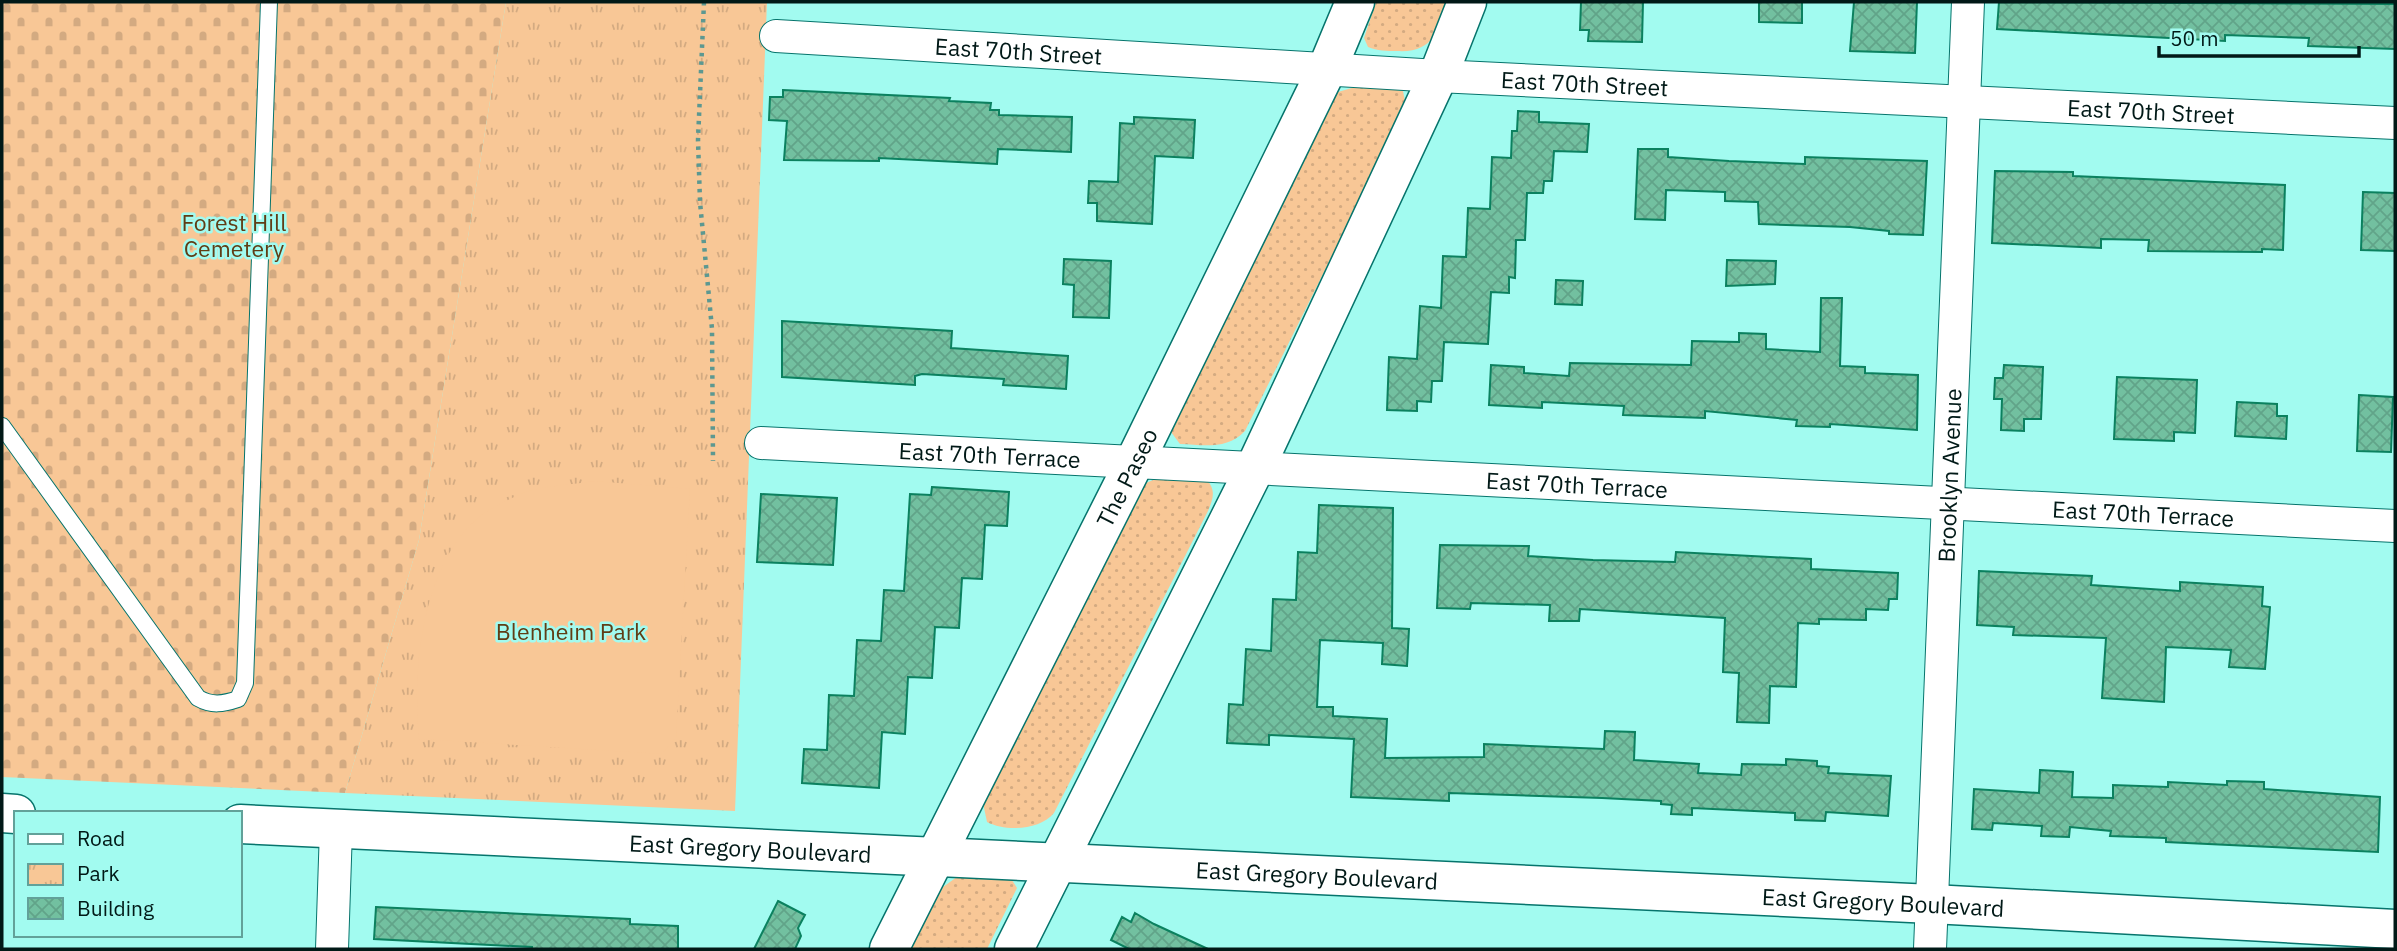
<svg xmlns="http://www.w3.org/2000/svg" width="2397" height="951" viewBox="0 0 2397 951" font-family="'IBM Plex Sans',sans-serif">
  <defs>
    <pattern id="grass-dots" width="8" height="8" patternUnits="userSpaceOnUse" patternTransform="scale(1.75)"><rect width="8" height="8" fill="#f8c796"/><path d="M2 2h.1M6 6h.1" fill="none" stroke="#d3aa81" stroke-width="1.8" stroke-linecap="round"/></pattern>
    <pattern id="cemetery-stones" width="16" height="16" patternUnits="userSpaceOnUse" patternTransform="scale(1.75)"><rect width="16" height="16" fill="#f8c796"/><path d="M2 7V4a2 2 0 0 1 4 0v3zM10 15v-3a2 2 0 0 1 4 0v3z" fill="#d3aa81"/></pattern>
    <pattern id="park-tufts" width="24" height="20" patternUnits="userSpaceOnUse" patternTransform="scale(1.75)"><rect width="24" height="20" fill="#f8c796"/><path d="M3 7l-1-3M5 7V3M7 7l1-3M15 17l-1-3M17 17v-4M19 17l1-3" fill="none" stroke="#d3aa81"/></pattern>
    <pattern id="building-cross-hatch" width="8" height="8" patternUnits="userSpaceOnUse" patternTransform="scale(1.75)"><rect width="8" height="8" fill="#72c0a0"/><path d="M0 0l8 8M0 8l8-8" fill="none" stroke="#61a489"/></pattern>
  </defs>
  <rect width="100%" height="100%" fill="#a2fbf0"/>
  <path fill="url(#grass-dots)" d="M 1376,2 L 1449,2 C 1437,31 1434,53 1397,51 C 1387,51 1377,51 1368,47 L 1364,38 Z
    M 1362,85 L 1403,91 L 1406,107 L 1245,431 C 1227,450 1204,445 1180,444 L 1171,432 L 1172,422 L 1338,92 Z
    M 1158,478 L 1205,478 C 1216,489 1214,497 1208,511 L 1054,813 C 1040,830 1006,832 987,822 L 983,803 L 1140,492 L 1146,483 Z
    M 961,874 L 1002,876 L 1012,880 L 1017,888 L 987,949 L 911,949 L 943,887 Z"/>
  <path fill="url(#cemetery-stones)" d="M 2,2 L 506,2 L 419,540 L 345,793 L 2,777 Z"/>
  <path fill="url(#park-tufts)" d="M 506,2 L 767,2 L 735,811 L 345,793 L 419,540 Z"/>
  <path fill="#f8c796" d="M 595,481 L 690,489 L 676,737 L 662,754 L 419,739 C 412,671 422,565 478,518 C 489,508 508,500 521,494 C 542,485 572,485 595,481 Z"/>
  <path fill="url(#building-cross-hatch)" stroke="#0b815f" stroke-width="2" d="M 1581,2 L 1643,2 L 1642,42 L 1588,41 L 1589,30 L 1580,30 Z
    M 1759,2 L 1802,2 L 1802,23 L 1759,22 Z
    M 1854,2 L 1917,2 L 1915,53 L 1850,51 Z
    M 1999,2 L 2395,4 L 2395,49 L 2308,46 L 2309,38 L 2225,35 L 2225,41 L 1997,29 Z
    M 783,90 L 950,98 L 949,101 L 991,103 L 990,110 L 999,110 L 999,115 L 1072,117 L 1071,152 L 998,149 L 997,164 L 879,158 L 879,161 L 784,160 L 787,121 L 769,120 L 770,97 L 783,97 Z
    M 1518,111 L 1539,112 L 1539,122 L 1589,124 L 1587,152 L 1554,151 L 1552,181 L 1544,181 L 1543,193 L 1527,193 L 1525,240 L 1516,240 L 1515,278 L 1509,277 L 1509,293 L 1491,292 L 1488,344 L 1444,342 L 1442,381 L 1432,381 L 1431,402 L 1417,401 L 1417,411 L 1387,410 L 1389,357 L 1417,359 L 1420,306 L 1441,308 L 1443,256 L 1466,257 L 1468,208 L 1490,209 L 1492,157 L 1511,158 L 1512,131 L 1517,131 Z
    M 1134,117 L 1195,120 L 1193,158 L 1155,156 L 1152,224 L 1097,221 L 1097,203 L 1088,203 L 1089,181 L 1118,182 L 1120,123 L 1134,124 Z
    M 1638,149 L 1668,149 L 1668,157 L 1729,161 L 1805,164 L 1805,157 L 1927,161 L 1923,235 L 1889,234 L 1889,231 L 1850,227 L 1759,224 L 1758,202 L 1725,201 L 1725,192 L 1666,190 L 1665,220 L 1635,219 Z
    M 1995,171 L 2073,172 L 2073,176 L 2285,185 L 2283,250 L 2262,249 L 2262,252 L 2148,251 L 2149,240 L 2101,239 L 2101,248 L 1992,243 Z
    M 2363,192 L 2395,193 L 2395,251 L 2361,250 Z
    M 1064,259 L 1111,261 L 1109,318 L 1073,317 L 1074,285 L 1063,284 Z
    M 1727,260 L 1776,261 L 1775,284 L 1726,286 Z
    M 1556,280 L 1583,281 L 1582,305 L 1555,304 Z
    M 1821,298 L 1842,298 L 1840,366 L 1865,367 L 1865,373 L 1918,375 L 1917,430 L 1830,424 L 1830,427 L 1796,426 L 1797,420 L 1705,411 L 1705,418 L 1623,415 L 1624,406 L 1542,402 L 1542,408 L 1489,405 L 1491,365 L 1524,367 L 1524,373 L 1569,376 L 1570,363 L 1691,365 L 1692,341 L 1739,342 L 1739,333 L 1766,334 L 1766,349 L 1820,352 Z
    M 782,321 L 952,331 L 951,348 L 1068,356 L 1066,389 L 1003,385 L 1004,379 L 922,374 L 915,376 L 915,385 L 782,377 Z
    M 2004,365 L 2043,367 L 2041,419 L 2024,419 L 2024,431 L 2001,430 L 2002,399 L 1994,399 L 1995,378 L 2003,378 Z
    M 2117,377 L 2197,380 L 2195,433 L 2174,432 L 2174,441 L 2114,439 Z
    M 2359,395 L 2393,397 L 2391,452 L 2357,451 Z
    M 2237,402 L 2277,404 L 2277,416 L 2287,416 L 2286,439 L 2235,436 Z
    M 932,487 L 1009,492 L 1007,526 L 985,525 L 982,579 L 962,578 L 959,628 L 935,627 L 932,678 L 908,677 L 905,734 L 882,732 L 879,788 L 802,783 L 804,749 L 827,750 L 829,695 L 854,696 L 857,640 L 881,641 L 884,590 L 904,591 L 910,494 L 931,495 Z
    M 761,494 L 837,498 L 833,565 L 757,562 Z
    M 1319,505 L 1393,508 L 1392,628 L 1409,629 L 1407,666 L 1382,664 L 1383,643 L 1320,640 L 1317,707 L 1333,707 L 1333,716 L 1387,719 L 1385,758 L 1484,757 L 1484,744 L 1604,749 L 1605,731 L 1635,732 L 1634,760 L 1699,764 L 1698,773 L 1741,775 L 1742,764 L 1786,765 L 1786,759 L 1817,761 L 1817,766 L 1829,767 L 1828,773 L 1891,776 L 1888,816 L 1826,812 L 1825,821 L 1795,820 L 1795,813 L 1692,808 L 1692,815 L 1671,814 L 1672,805 L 1661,804 L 1661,801 L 1602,798 L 1449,793 L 1449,801 L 1351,797 L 1354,739 L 1269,735 L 1269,745 L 1227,743 L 1229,704 L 1243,705 L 1246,649 L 1271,651 L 1273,599 L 1296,600 L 1298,552 L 1317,553 Z
    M 1440,545 L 1529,546 L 1528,556 L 1593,560 L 1675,562 L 1676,552 L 1811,559 L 1811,569 L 1898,573 L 1897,599 L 1889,599 L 1888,610 L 1866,609 L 1866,620 L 1819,619 L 1819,624 L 1798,623 L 1796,687 L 1770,686 L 1769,723 L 1737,722 L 1739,673 L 1723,672 L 1725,618 L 1580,609 L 1579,621 L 1549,621 L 1550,605 L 1471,603 L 1470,609 L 1437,608 Z
    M 1979,571 L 2092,576 L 2091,585 L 2180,591 L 2180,582 L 2263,587 L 2262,606 L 2270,607 L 2265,669 L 2229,667 L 2231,650 L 2166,647 L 2164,702 L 2102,698 L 2106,638 L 2013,635 L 2014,627 L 1977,625 Z
    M 2040,770 L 2073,772 L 2072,797 L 2113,798 L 2113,785 L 2168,787 L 2168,782 L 2227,785 L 2227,781 L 2264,782 L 2264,789 L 2380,797 L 2378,852 L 2166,842 L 2166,838 L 2110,836 L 2111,831 L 2070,827 L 2069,837 L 2041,836 L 2042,826 L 1993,823 L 1992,830 L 1972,829 L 1974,789 L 2039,793 Z
    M 778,901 L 805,915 L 798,928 L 801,936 L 795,949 L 754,949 Z
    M 376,907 L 630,919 L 630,924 L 678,926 L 678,949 L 532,949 L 532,947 L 374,939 Z
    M 1135,913 L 1154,924 L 1208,949 L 1129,949 L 1111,940 L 1122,917 L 1131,922 Z"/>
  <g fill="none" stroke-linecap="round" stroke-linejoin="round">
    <defs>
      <path id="lane" d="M 2,426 L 198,698 C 212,706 223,704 238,699 L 245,683 L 269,2"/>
      <g id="street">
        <path id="s1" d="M 776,36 L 1438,76 L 2395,123"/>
        <path id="s2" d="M 761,443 L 2395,526"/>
        <path d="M 332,949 L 336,829"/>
        <path id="s3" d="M 1930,949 L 1968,2"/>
      </g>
      <g id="secondary">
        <path d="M 2,813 L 16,814"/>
        <path id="s4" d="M 240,824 L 1932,904 L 2395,929"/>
        <path id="s5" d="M 889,949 L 1135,461 L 1327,69 L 1355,2"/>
        <path d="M 1014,949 L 1256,466 L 1438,76 L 1467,2"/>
      </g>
    </defs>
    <use href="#lane" stroke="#06746c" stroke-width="18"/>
    <use href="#street" stroke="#06746c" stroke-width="34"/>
    <use href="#secondary" stroke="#06746c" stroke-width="41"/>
    <path stroke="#5c9891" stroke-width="4.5" stroke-dasharray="3.5 5" stroke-linecap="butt" d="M 704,2 L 698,140 L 700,202 L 712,329 L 713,461"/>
    <use href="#lane" stroke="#fff" stroke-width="16"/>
    <use href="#street" stroke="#fff" stroke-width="32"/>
    <use href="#secondary" stroke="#fff" stroke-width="38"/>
  </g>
  <g text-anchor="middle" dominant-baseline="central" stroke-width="5" stroke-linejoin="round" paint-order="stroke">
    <g font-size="23" fill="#011917" stroke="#a2fbf0">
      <text stroke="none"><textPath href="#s1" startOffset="243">East 70th Street</textPath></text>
      <text stroke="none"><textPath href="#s1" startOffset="810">East 70th Street</textPath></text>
      <text stroke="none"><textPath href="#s1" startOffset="1377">East 70th Street</textPath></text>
      <text stroke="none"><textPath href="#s2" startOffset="229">East 70th Terrace</textPath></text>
      <text stroke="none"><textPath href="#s3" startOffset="474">Brooklyn Avenue</textPath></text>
      <text stroke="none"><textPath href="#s5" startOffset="528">The Paseo</textPath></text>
      <text stroke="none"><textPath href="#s2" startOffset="817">East 70th Terrace</textPath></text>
      <text stroke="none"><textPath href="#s2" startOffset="1384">East 70th Terrace</textPath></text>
      <text stroke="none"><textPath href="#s4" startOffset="511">East Gregory Boulevard</textPath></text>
      <text stroke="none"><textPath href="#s4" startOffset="1078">East Gregory Boulevard</textPath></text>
      <text stroke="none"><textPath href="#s4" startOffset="1645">East Gregory Boulevard</textPath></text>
    </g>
    <g font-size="23" fill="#603d15" stroke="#a2fbf0">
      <text x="234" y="222">Forest Hill<tspan x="234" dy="26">Cemetery</tspan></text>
      <text x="571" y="631">Blenheim Park</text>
    </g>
  </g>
  <rect width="2397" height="951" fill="none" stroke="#011917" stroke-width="7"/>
  <rect x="14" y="811" width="228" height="126" fill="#a2fbf0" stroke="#62a199" stroke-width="2"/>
  <rect x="28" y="834" width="35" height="10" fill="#ffffff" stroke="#62a199" stroke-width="2"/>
  <text x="77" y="846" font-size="21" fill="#011917">Road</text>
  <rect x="28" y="864" width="35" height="21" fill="url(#park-tufts)" stroke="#62a199" stroke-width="2"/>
  <text x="77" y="881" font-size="21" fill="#011917">Park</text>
  <rect x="28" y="898" width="35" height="21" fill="url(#building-cross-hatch)" stroke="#62a199" stroke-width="2"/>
  <text x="77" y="916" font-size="21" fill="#011917">Building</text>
  <path d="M2159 46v10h200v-10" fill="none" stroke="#011917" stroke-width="3.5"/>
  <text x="2170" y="46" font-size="21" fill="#011917" stroke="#a2fbf0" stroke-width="5" paint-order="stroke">50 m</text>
</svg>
